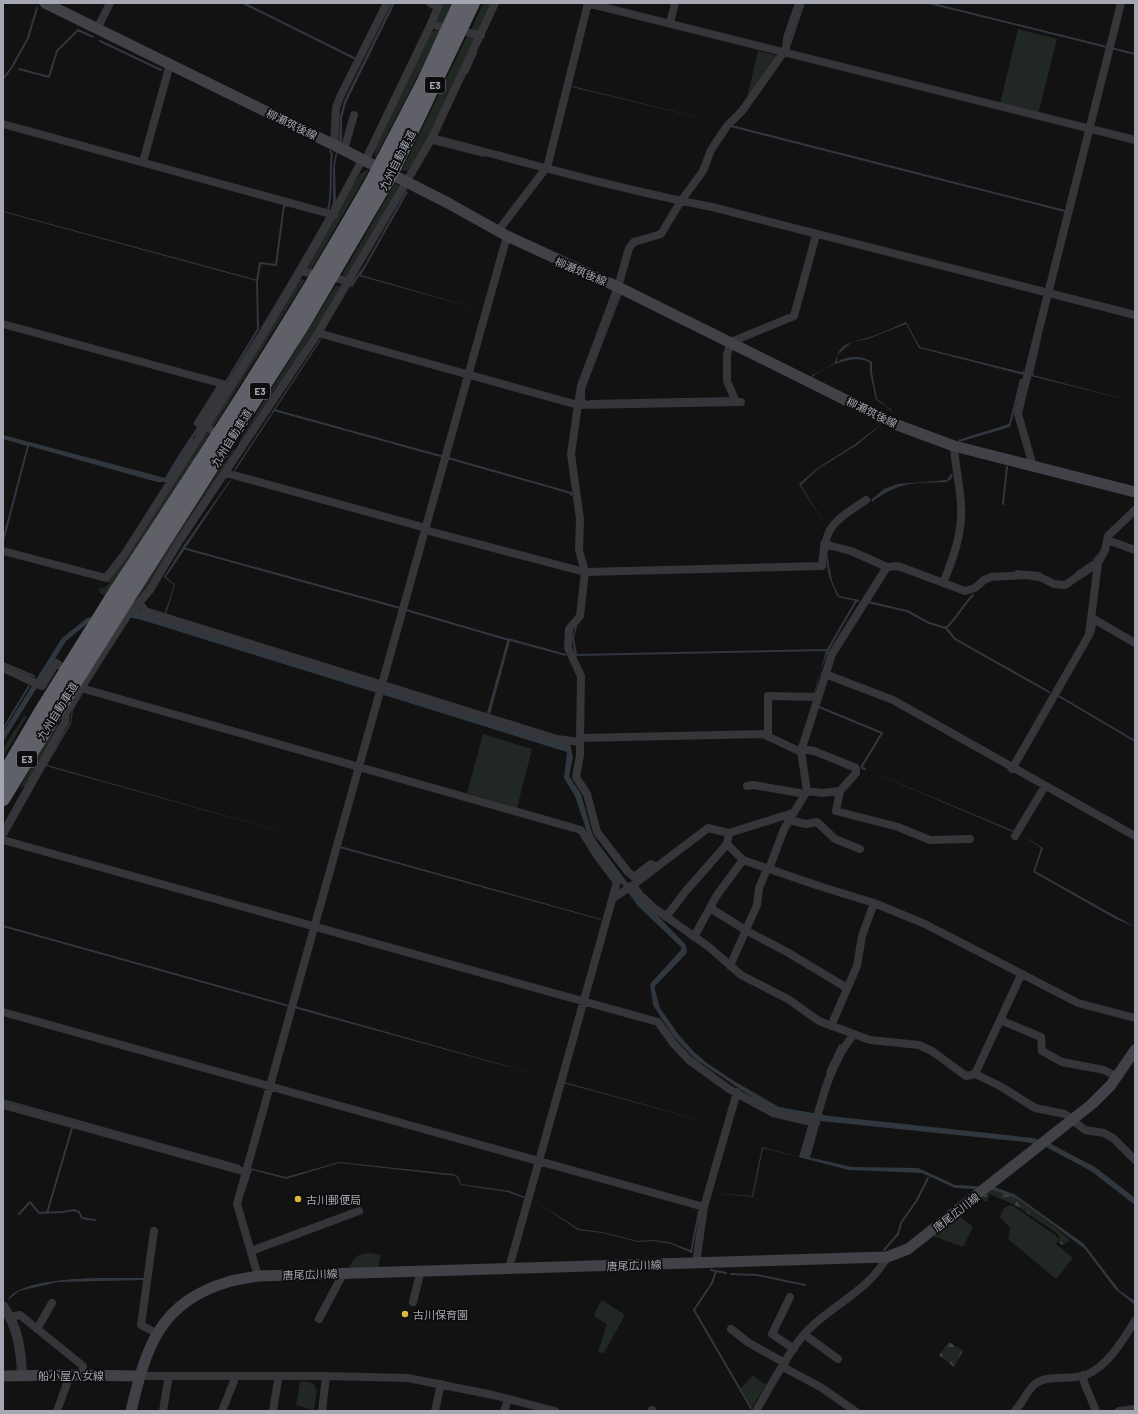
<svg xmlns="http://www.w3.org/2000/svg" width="1138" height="1414" viewBox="0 0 1138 1414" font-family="Barlow,'Noto Sans JP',sans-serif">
  <defs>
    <pattern id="forest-firs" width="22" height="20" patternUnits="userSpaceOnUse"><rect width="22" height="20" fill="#212722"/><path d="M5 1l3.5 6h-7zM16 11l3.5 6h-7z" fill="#3e4440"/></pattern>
  </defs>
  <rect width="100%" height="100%" fill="#121213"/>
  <path fill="#212722" d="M 439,3 L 454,3 L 444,27 L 434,23 L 440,4 Z
    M 483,3 L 491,3 L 480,34 L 470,32 Z
    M 439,28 L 442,29 L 375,158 L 375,145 L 431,30 L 437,31 Z
    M 1018,29 L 1057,39 L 1039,111 L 1035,113 L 1000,104 Z
    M 468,34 L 479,36 L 414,170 L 409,172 L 402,170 Z
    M 758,51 L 778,56 L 746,102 Z
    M 366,170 L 369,170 L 310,272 L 306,271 L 310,260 L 345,198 L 360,174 Z
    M 395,183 L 398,185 L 400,190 L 348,279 L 341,277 Z
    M 298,278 L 305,280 L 213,428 L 209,425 Z
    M 336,285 L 343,287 L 240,445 L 239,442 L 241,438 Z
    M 209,433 L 210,433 C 176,488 141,543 105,596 L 100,593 L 99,588 L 106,587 L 109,583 L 108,579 L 206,434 Z
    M 234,448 L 236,454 L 151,583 L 138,598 L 136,596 Z
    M 25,715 L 26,718 L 3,758 L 3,748 Z
    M 56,724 L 60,726 L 26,786 L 20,787 Z
    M 483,734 L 532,749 L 517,808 L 467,793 Z
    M 1010,1205 L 1015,1207 L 1055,1235 L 1059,1239 L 1056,1244 L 1073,1258 L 1056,1279 L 1008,1239 L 1010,1228 L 1000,1217 L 1004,1208 Z
    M 959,1216 L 973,1227 L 963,1247 L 933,1236 Z
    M 369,1253 L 381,1255 L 378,1268 L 349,1268 C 354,1257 357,1254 369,1253 Z
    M 602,1300 L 625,1315 L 604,1353 L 598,1352 L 607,1324 L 595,1317 L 595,1312 Z
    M 753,1375 L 766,1385 L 752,1407 L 741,1388 Z
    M 300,1381 L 313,1383 L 317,1390 L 314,1410 L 296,1405 Z"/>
  <path fill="url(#forest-firs)" d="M 993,1189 L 1019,1198 L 1070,1240 L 1063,1245 L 1058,1242 L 1060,1239 L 1058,1234 L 1017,1206 L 990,1194 L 987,1201 L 984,1201 L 982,1198 Z
    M 949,1342 L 963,1351 L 954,1367 L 939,1355 Z"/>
  <path fill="#31373e" d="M 392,3 L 395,3 L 346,103 L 342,118 L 342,140 L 337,154 L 335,166 L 336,202 L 330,211 L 333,202 L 333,166 L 339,139 L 340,116 L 344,101 Z
    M 572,86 L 725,124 L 572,87 Z
    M 406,191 L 408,192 L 361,275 L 482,310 L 359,276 L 326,331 L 352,288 L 350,285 L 364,266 Z
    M 3,211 L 258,280 L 257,281 L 3,212 Z
    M 326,217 L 331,218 L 200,431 L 194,436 L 190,447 L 167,482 L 157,482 L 29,446 L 3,545 L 3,537 L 27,446 L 3,439 L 3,435 L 165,478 C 183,445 206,416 226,384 C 261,329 294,273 326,217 Z
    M 906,322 L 920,347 L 1021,372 L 1024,371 L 1024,375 L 919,348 L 906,324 L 868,339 L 852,342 L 837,355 L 837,362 C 847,356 862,355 872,362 L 872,372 L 877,399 L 892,410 L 891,411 L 886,406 L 876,400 L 870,372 L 870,363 C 856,352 824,367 812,377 L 811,376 L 835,363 C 839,341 852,343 870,337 C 882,333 894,327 906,322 Z
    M 1042,334 L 1033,375 L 1135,402 L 1031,376 Z
    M 320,339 L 321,340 L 235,471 L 234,470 Z
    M 1020,379 L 1023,379 L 1010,427 L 959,442 L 958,440 L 1009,424 Z
    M 884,422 L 857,445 L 818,469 L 801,485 L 827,528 L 799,484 L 816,469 L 854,445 Z
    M 951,474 L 953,475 L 951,479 L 947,482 C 915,483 899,481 872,502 L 871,500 L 884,489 L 898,484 L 947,480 Z
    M 230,480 L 231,480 L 166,577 L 175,585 L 166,614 L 165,613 L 174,585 L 164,577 L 184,545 Z
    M 827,553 L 832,581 L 839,596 L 860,600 L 856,603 L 829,650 L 821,669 L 815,693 L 814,693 L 826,651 L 575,656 L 572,638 L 576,626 L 577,626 L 574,638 L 577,654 L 827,649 L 855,601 L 838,597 C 831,583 825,569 827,553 Z
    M 137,609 L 142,612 L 570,744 L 573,757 L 569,776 L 581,794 L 592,833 L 597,842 L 633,890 L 685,944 L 687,950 L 686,954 L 655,986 L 655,990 L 660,1008 L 678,1034 L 694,1052 L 707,1063 L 734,1081 L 779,1107 L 830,1116 L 1033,1138 L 1051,1144 L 1095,1167 L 1135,1198 L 1135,1205 L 1091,1171 L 1044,1146 L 1026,1142 L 820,1121 L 804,1156 L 852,1167 L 918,1168 L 955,1185 L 994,1187 L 1014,1194 L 1084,1244 L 1120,1291 L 1135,1301 L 1135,1305 L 1115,1289 L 1085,1249 L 1021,1201 L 1013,1197 L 993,1190 L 955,1188 L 922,1173 L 849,1170 L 763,1148 L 753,1197 L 712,1193 L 752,1196 L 762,1147 L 799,1157 L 810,1119 L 783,1114 L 764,1105 L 695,1059 L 674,1037 L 653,1005 L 650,984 L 681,950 L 681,947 L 638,906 L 596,849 L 587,832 L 575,796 L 564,778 L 567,752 L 142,620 L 123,616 L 88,623 L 66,641 L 3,742 L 3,732 L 62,638 L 87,618 Z
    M 508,638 L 566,654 L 566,656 L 510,641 L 490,714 L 487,713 Z
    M 82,693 L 83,693 L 73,710 L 71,724 L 47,765 L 333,846 L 46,766 L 6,837 L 5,836 L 27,794 L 70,723 L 72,709 Z
    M 862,768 L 1014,831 L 1013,832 Z
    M 1020,834 L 1043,848 L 1035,871 L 1135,927 L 1116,919 L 1033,872 L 1041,848 Z
    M 340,846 L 601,919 L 601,920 L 340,848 Z
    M 3,925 L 289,1005 L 289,1007 L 3,927 Z
    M 295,1006 L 557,1080 L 294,1008 Z
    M 564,1082 L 722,1126 L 563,1083 Z
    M 3,1099 L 240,1165 L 239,1167 L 3,1101 Z
    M 339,1162 L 453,1174 L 458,1176 L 461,1184 L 510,1191 L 525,1197 L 524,1198 L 507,1192 L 461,1185 L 456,1176 L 339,1163 L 286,1179 L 252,1170 L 242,1199 L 250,1168 L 286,1177 Z
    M 531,1199 L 579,1229 L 603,1232 L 637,1241 L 653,1240 L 669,1242 L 693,1251 L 692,1253 L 671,1244 L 654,1241 L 638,1242 L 603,1233 L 578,1230 Z
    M 103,1278 L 144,1278 L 144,1280 L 58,1282 L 19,1291 L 8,1300 C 16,1280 84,1278 103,1278 Z"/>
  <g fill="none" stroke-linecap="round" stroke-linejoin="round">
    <path stroke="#31373e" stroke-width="2" d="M 243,3 L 354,58
      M 929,3 L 1107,47
      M 100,41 L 161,70
      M 790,44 L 804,3
      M 1111,48 L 1135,54
      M 19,69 L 49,77 L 57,51 L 78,30 L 93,37
      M 467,73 L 476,53
      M 3,79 L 12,67 L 28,38 L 37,8
      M 731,126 L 1065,211
      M 433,143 L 484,156
      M 328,210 C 333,191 329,173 332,154 L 330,151
      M 226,382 L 258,329 L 257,281 L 260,263 L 276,265 L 284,205 L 287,206
      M 586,401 L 584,401 L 584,389 L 621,293
      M 590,401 L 731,398
      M 274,410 L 444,457
      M 448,458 L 571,493 L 571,495
      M 1003,504 L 1007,467
      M 183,548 L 400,608
      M 1094,560 L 1098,555
      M 1016,571 L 1040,573
      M 1076,573 L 1092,562
      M 868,602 L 907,611 L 929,623 L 946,628 C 957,618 963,605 973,595
      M 406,610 L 509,640
      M 946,628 L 955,639 L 1049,692
      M 1093,634 L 1095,625
      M 3,663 L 34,676
      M 1057,695 L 1135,741
      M 819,707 L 882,733 L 862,766 L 862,768 L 865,769
      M 3,729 L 29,686
      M 827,1072 L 840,1045
      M 47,1213 L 72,1128
      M 19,1214 L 30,1202 L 39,1213 L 63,1212 L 74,1210 L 79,1212 L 82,1218 L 95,1220
      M 884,1250 L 898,1234 L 901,1223 L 917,1200 L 928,1178
      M 691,1252 L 699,1211
      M 711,1270 L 726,1273
      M 716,1271 L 712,1283 L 694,1310 L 751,1408
      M 731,1274 L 757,1275 L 805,1285"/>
    <path stroke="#35353a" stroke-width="8" d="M 430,3 L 438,7 L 431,24 L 441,27
      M 587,3 L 1135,140
      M 670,23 L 675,3
      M 97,29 L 110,3
      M 469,33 L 481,35
      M 3,124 L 334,215
      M 432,138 C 525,162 618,189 712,207 L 1135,315
      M 334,145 L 336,108 L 340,97 L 387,3
      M 344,150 L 354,115
      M 365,161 L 431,24
      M 143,162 L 170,64
      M 547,168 L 588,3
      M 498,231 L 546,168
      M 301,271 L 310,273
      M 338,279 L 349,282
      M 3,324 L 223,384 L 198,423 L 210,429
      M 318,333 L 578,405 L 741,402
      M 736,402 L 727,381 L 727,355 L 731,342 L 794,316 L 816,235
      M 1033,466 L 1018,414 L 1020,405 L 1121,3
      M 226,473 L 426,528
      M 425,530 L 585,572 L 822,566 C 825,525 833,522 866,500
      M 1107,540 L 1135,550
      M 824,544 L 851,551 L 887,567 L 898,566 L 965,591 L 975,588 L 984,580 L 991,577 L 1025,575 L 1040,577 L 1054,584 L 1065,585 L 1098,563
      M 3,551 L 106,578 L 124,555 C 207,425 291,296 362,160
      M 943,583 C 953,559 963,532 961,505 C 960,485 955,466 954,446
      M 139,602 L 145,611 L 557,739 L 580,742 L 580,755 L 576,777 L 587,794 L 597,832 L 628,872 L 634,877 L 651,864 L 657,867
      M 1092,618 L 1135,643
      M 3,668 L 42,686 L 56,663 L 69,672
      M 825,674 L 893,700 L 1135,836
      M 81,688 L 581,830 L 596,854 L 617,882 L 509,1268
      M 763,734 L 801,752
      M 580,738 L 768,734 L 768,696 L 818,697
      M 580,742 L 581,676 L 568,648 L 569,629 L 580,616 L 585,572 L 579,550 L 580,519 L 571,454 L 578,405 L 581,386 L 618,287 L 629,248 L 634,242 L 661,234 L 681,201 L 703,171 L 711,150 L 727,126 L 742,111 L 786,49 L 787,38 L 799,3
      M 801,749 L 814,751 L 856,768 L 856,773 L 840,791 L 836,811 L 898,827 L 930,840 L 970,839
      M 1012,769 L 1089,635 L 1098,563 L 1105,550 L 1108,536 L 1135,510
      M 747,786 L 753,785 L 805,794
      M 807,791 L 822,793 L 840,791
      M 789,820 L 806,824 L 817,822 L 835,839 L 860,849
      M 3,833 L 65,722 L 66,713 L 81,688 L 127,616 L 150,590 L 178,543 L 318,333 L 432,138 L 495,3
      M 729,833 L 727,844 L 743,860 L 819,886 L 874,903 L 925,924 L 1078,1003 L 1135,1018
      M 1015,836 L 1045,786
      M 3,840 L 658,1022 L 673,1043 L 689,1060 L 729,1089 L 773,1113 L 816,1123
      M 769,869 L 784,829 L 807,791 L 801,751 L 832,654 L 887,567
      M 633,885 L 640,895 L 654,908 L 709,947 L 741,975 L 788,999 L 819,1021 L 870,1040 L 919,1045 L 932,1051 L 966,1076 L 975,1074 L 1000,1086 L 1035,1108 L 1065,1114 L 1085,1130 L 1104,1133 L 1113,1138 L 1135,1160
      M 612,899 L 633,885 L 708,828 L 729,833 L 793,813
      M 710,908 L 747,931 L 787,952 L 847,988
      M 666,917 L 685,892 L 727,844
      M 694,937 L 717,895 L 743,860
      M 730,966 L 757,905 L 759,888 L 767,869
      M 3,1012 L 704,1207
      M 1000,1020 L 1041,1037 L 1042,1051 L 1062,1062 L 1104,1070 L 1117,1077
      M 831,1026 L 857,966 L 862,936 L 874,903
      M 975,1074 L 1021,975
      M 3,1105 L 246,1172
      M 807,1154 C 819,1113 826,1068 854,1034
      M 154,1231 L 141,1325 L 156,1333
      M 251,1251 L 359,1211
      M 696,1263 L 704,1207 L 737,1092
      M 258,1276 L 237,1204 L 507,236
      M 790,1297 L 772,1334 L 794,1349
      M 413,1302 L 421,1270
      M 11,1317 L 20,1315 L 83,1366 L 83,1375
      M 319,1319 L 344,1272
      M 37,1329 L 52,1303
      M 731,1329 L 749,1343 L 785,1363
      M 805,1335 L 838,1359
      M 783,1367 L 822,1388 L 855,1411
      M 1083,1375 L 1084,1382 L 1096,1411
      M 139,1376 L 326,1376 L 408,1378 L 493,1395 L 555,1411
      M 57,1411 L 70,1375
      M 163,1411 L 168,1381
      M 222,1411 L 234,1381
      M 273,1411 L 278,1380
      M 322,1411 L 326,1376
      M 435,1411 L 441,1384
      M 504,1411 L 508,1399
      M 652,1411 L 652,1410
      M 756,1411 C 770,1387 784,1360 801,1338 C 826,1307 868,1293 887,1257
      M 1015,1411 C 1022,1403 1026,1393 1033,1386 C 1045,1373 1070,1381 1086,1375 C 1108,1366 1123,1340 1135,1321
      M 1119,1411 L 1135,1409"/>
    <path stroke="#35353a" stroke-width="10" d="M 3,1306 C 18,1327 21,1350 22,1375"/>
    <path stroke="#414247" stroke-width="11" d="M 45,3 L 334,145 L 448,203 L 507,236 L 618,287 L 892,423 L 954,446 L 1135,492
      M 3,1376 L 70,1375 L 139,1376
      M 131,1411 C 146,1348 159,1302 228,1282 C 238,1279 248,1278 258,1276 L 887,1257 L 908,1249 L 1092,1104 L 1111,1085 L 1135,1050"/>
    <path stroke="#606168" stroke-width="14" d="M 383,160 L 424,81 L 460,3
      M 395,166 L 473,3
      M 116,591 C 206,455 295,318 375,176
      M 128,598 L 302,326 L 387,181
      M 3,776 L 40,713
      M 3,799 L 52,719"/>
    <path stroke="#606168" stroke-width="14" d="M 375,176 L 383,160
      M 387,181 L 395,166
      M 40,713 L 116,591
      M 52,719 L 128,598"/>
  </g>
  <g fill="#ddb840" stroke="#0d0d0e" stroke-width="1.5">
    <circle cx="298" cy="1199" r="4"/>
    <circle cx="405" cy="1314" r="4"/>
  </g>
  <g text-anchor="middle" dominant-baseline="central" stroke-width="3.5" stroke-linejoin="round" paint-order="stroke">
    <g fill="#0d0d0e" stroke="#777981" stroke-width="1">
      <rect x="425" y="77" width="20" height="16" rx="3"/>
      <rect x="250" y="383" width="20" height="16" rx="3"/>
      <rect x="17" y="751" width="20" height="16" rx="3"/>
    </g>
    <g font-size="10" font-weight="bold" fill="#a5a7b2">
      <text x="435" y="85">E3</text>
      <text x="260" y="391">E3</text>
      <text x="27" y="759">E3</text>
    </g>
    <g font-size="11" fill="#a5a7b2" stroke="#0d0d0e">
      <text transform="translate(292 124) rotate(26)">柳瀬筑後線</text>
      <text transform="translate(397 160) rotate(-63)">九州自動車道</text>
      <text transform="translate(581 271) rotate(23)">柳瀬筑後線</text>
      <text transform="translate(872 412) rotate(26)">柳瀬筑後線</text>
      <text transform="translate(231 438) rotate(-58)">九州自動車道</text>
      <text transform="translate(57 711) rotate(-58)">九州自動車道</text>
      <text transform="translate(956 1212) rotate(-38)">唐尾広川線</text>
      <text transform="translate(634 1265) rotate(-2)">唐尾広川線</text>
      <text transform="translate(310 1274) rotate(-2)">唐尾広川線</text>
      <text x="71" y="1375">船小屋八女線</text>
    </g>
    <g font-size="11" fill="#a5a7b2" stroke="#0d0d0e" text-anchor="start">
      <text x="306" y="1199">古川郵便局</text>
      <text x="413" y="1314">古川保育園</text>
    </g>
  </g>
  <rect width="1138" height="1414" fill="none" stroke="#a5a7b2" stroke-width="8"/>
</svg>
